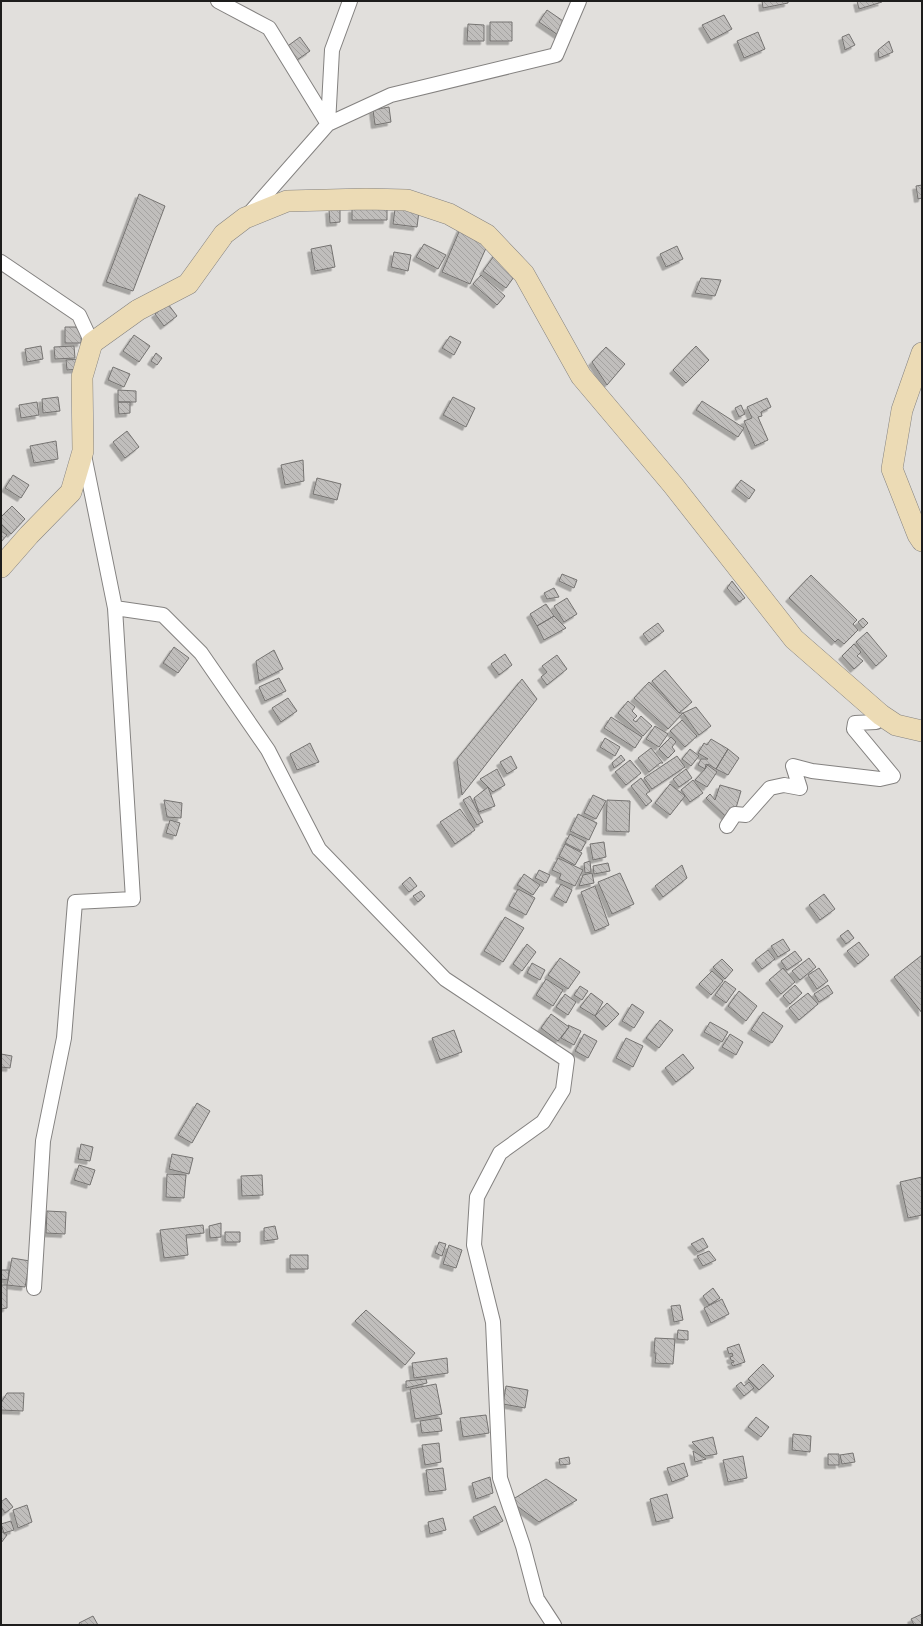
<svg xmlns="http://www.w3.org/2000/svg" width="923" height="1626" viewBox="0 0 923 1626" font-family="Jost,sans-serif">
  <defs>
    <pattern id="building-back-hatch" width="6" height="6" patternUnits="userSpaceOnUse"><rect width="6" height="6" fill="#c0bebc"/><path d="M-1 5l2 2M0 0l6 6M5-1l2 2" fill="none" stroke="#a5a3a1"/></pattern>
    <filter id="shadow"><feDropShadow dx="-3.5" dy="3.5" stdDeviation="0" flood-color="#0004"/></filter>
  </defs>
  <rect width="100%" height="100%" fill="#e1dfdc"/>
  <path fill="url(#building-back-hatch)" stroke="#757371" filter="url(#shadow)" d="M 762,1 L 788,1 L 788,3 L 763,8 Z
    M 857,1 L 881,1 L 882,2 L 859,9 Z
    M 547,10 L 569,25 L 561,37 L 539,22 Z
    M 724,15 L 732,29 L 711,40 L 702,25 Z
    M 490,22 L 512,22 L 512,41 L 490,41 Z
    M 468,24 L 484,25 L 484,41 L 467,41 Z
    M 758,32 L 765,49 L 744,58 L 737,41 Z
    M 849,34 L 855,45 L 845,50 L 842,37 Z
    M 300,37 L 310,51 L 294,62 L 285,48 Z
    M 889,41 L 893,52 L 879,58 L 878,50 Z
    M 389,107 L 391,122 L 375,125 L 373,110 Z
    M 922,185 L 922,198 L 918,199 L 916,186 Z
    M 139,194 L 165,206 L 133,291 L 106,282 Z
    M 340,209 L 340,222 L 330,223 L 329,210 Z
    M 352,209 L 387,209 L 387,220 L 352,220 Z
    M 395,209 L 419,211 L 417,227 L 393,224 Z
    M 461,227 L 486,248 L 470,284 L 442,272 Z
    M 424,244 L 446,255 L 438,269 L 416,257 Z
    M 331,245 L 335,267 L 315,271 L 311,249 Z
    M 677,246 L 683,259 L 666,267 L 660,254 Z
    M 394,252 L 411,255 L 408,271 L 391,267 Z
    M 496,253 L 519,270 L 506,288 L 483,271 Z
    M 481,275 L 505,296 L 497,305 L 473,284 Z
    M 701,278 L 721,280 L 715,296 L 695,293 Z
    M 168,304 L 177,316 L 164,326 L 155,314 Z
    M 65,327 L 82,327 L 81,343 L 65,343 Z
    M 134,335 L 150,346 L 139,362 L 123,351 Z
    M 450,336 L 461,342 L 454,355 L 442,348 Z
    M 41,346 L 43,359 L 27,362 L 25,349 Z
    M 74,346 L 75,358 L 55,359 L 54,347 Z
    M 696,346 L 709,360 L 686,383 L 673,370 Z
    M 606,347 L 625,364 L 607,385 L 592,362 Z
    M 156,353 L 162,358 L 157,365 L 151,361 Z
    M 79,359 L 80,369 L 67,370 L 66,360 Z
    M 113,367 L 130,374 L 124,387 L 108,380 Z
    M 118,390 L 136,391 L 136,402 L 118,402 Z
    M 58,397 L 60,411 L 43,413 L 42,399 Z
    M 453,397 L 475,408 L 466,427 L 443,415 Z
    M 767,398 L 771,407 L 761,412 L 762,416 L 758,417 L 768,440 L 755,446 L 744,421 L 752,418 L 747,407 Z
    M 702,401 L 744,428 L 738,437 L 696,410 Z
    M 37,402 L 39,415 L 21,418 L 19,405 Z
    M 118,402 L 130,402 L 130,413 L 119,414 Z
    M 741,405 L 745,414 L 739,417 L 735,408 Z
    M 127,431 L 139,447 L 125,458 L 113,442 Z
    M 56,441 L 58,459 L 34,463 L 30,446 Z
    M 303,460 L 304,481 L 285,485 L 281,465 Z
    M 13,475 L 29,485 L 21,498 L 5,488 Z
    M 317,478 L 341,484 L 337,500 L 313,494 Z
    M 741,480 L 755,490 L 749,499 L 735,488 Z
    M 12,506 L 25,519 L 11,534 L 1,524 L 1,517 Z
    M 1,531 L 7,535 L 1,542 Z
    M 562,574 L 577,580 L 574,588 L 559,581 Z
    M 811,575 L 857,620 L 853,624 L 858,630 L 844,644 L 838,639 L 835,642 L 789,598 Z
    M 732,581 L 745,598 L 739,602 L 727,588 Z
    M 554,588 L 559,597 L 547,599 L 544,593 Z
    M 567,598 L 577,614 L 564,622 L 554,606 Z
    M 546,604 L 554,616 L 537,626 L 530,614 Z
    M 554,616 L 566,628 L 544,640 L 537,626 Z
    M 863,618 L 868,623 L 863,628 L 858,622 Z
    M 658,623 L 664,631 L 649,642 L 643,634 Z
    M 867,632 L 887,656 L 876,666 L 856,642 Z
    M 854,644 L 861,652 L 857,656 L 863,661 L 854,669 L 842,656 Z
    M 174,647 L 189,658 L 178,673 L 163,663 Z
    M 274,650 L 283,669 L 259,681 L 256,661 Z
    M 505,654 L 512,665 L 499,675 L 491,664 Z
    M 557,655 L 567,669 L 547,685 L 541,677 L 547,672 L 542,666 Z
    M 665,670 L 692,702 L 679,713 L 652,681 Z
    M 279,678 L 286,691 L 265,701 L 259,687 Z
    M 522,679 L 537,699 L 462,795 L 457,759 Z
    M 649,682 L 679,713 L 683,713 L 668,729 L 634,698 Z
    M 288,698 L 297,711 L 281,722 L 272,708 Z
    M 628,701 L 635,707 L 632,711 L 637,716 L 633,720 L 636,722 L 641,716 L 652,726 L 643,736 L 618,713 Z
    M 696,707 L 711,726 L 699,735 L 683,713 Z
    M 611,717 L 642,737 L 635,748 L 604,728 Z
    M 682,720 L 697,736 L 685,747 L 670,731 Z
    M 655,726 L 668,734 L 659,747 L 646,739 Z
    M 671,737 L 676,742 L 672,747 L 675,751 L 668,758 L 659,749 Z
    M 605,738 L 620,747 L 615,756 L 600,747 Z
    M 711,739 L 728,749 L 716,769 L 708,764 L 705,769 L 698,765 L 701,759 L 708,759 L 698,753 L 704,743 L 707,745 Z
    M 310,743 L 319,762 L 297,770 L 290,754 Z
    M 651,748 L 663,763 L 660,763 L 649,772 L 638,758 Z
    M 690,749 L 699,756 L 691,766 L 682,759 Z
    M 728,749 L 739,758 L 728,775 L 716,769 Z
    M 621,755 L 625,760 L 614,768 L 612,763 Z
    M 511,756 L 517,768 L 507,774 L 500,762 Z
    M 677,756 L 685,767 L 652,789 L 644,778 Z
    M 630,760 L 641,773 L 626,785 L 615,772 Z
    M 706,764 L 717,772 L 707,787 L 695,780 L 705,769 Z
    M 497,769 L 505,785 L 493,792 L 480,779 Z
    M 686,769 L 692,778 L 679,787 L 673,779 Z
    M 641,778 L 650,791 L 646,794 L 652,801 L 646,806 L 631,786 Z
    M 693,780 L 703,793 L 690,802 L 681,790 Z
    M 670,784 L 685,796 L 670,815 L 655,803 Z
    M 720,785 L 741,791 L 736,808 L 727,818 L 706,798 L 710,794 L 715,800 Z
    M 488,787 L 495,806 L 479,812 L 474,798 Z
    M 593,795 L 606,801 L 596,819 L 584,813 Z
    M 470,796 L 483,822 L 477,825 L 463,800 Z
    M 164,800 L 182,803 L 181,818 L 167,817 Z
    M 607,800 L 630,801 L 629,832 L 606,831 Z
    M 460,809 L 475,830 L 455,844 L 440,822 Z
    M 578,814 L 597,823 L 589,840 L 570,831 Z
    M 170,820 L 180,823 L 176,836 L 166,833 Z
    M 570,834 L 586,842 L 581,851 L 565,843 Z
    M 604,842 L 606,857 L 593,860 L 590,844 Z
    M 565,844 L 582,853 L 575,865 L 559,856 Z
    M 558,858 L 583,870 L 575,886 L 559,879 L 561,874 L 552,870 Z
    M 590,861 L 591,872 L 585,873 L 584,863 Z
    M 608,863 L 610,871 L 594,874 L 593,866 Z
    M 682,865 L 687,878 L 663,897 L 655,886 Z
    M 539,870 L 550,875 L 546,883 L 535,878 Z
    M 592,873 L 594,883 L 579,886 L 583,875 Z
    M 620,873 L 634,904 L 612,914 L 598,882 Z
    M 524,874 L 540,885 L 533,895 L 517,885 Z
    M 410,877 L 417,886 L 409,892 L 402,884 Z
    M 561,884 L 572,890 L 566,903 L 554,896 Z
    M 595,886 L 609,925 L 595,931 L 581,892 Z
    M 518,889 L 535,898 L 526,915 L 509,906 Z
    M 421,891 L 425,896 L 418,902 L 413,896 Z
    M 824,894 L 835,909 L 820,920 L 809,905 Z
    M 505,917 L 524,928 L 503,962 L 484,951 Z
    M 848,930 L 854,938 L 846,944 L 840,936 Z
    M 783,939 L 790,950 L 778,957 L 771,946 Z
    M 859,942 L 869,955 L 858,964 L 847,951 Z
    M 527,944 L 536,952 L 522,971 L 513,964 Z
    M 768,950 L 775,959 L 762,969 L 755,960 Z
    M 795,951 L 802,960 L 787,970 L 781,961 Z
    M 922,955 L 922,1013 L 894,977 Z
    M 560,958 L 580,972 L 568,989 L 548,975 Z
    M 809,958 L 816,967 L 800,980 L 792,971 Z
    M 722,959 L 733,970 L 725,979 L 713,967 Z
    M 532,963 L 545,970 L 540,980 L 527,973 Z
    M 783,968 L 795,982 L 781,994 L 769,980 Z
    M 819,968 L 828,981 L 817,989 L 808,975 Z
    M 712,971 L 723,981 L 711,995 L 699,984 Z
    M 546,979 L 563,990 L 553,1006 L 536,995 Z
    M 725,981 L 736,989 L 726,1003 L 715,995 Z
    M 795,985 L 802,993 L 790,1004 L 783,996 Z
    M 828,985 L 833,993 L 819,1002 L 814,994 Z
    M 580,986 L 588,991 L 582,1000 L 574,995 Z
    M 739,991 L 757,1006 L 746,1021 L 728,1006 Z
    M 591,993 L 603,1002 L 595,1016 L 580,1007 Z
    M 808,993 L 818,1004 L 799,1020 L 789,1008 Z
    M 565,994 L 576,1002 L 568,1015 L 556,1007 Z
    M 607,1003 L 619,1014 L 606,1027 L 595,1016 Z
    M 632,1004 L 644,1012 L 634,1028 L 622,1021 Z
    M 763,1012 L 783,1026 L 772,1043 L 751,1030 Z
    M 551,1014 L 569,1027 L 558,1041 L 541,1028 Z
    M 660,1020 L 673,1030 L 659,1048 L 646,1038 Z
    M 710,1022 L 728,1032 L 722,1042 L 704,1032 Z
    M 568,1025 L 581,1031 L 574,1045 L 561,1038 L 569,1027 Z
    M 454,1030 L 462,1052 L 440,1060 L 432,1038 Z
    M 584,1034 L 597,1041 L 588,1058 L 575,1051 Z
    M 730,1034 L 743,1042 L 736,1055 L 722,1047 Z
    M 626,1038 L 643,1046 L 633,1067 L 616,1058 Z
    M 1,1054 L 12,1056 L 10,1068 L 1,1067 Z
    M 683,1054 L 694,1068 L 676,1082 L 665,1068 Z
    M 197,1103 L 210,1111 L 192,1143 L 178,1135 Z
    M 81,1144 L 93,1147 L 90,1161 L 78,1159 Z
    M 172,1154 L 193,1158 L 189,1174 L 169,1169 Z
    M 79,1165 L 95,1170 L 90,1185 L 74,1180 Z
    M 167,1174 L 186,1175 L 184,1198 L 166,1197 Z
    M 262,1175 L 263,1195 L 242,1196 L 241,1176 Z
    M 922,1177 L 922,1215 L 908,1218 L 900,1182 Z
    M 47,1211 L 66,1212 L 65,1234 L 46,1233 Z
    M 221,1223 L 221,1237 L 210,1238 L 209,1226 Z
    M 203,1225 L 204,1233 L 186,1235 L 188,1255 L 164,1258 L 160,1230 Z
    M 275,1226 L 278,1239 L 264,1241 L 264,1228 Z
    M 225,1232 L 240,1232 L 240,1242 L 225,1242 Z
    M 703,1238 L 708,1247 L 698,1252 L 691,1244 Z
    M 439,1242 L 446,1244 L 442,1256 L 435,1253 Z
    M 449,1245 L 462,1250 L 456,1268 L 443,1264 Z
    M 709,1251 L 716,1260 L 703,1266 L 697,1256 Z
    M 290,1255 L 308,1255 L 308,1269 L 290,1269 Z
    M 12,1258 L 30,1261 L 25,1287 L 7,1285 Z
    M 1,1270 L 9,1270 L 8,1280 L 1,1279 Z
    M 1,1285 L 7,1285 L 7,1308 L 1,1309 Z
    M 713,1288 L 720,1298 L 709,1305 L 703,1296 Z
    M 722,1299 L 729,1314 L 711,1323 L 704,1308 Z
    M 680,1305 L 683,1320 L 674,1322 L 671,1306 Z
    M 366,1310 L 415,1353 L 405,1365 L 355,1321 Z
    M 678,1330 L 688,1331 L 688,1340 L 677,1339 Z
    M 655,1338 L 675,1339 L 673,1364 L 655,1363 L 656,1353 L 654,1353 Z
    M 739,1344 L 745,1362 L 733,1366 L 731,1363 L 734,1362 L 734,1361 L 731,1360 L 730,1357 L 733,1356 L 732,1353 L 729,1354 L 727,1348 Z
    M 447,1358 L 448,1373 L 414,1378 L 412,1363 Z
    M 763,1364 L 774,1376 L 759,1390 L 748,1379 Z
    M 426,1379 L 427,1383 L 406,1388 L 406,1381 Z
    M 741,1382 L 744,1386 L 749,1382 L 754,1388 L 744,1396 L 736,1386 Z
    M 436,1384 L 442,1414 L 415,1419 L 410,1389 Z
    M 506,1386 L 528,1390 L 525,1408 L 503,1404 Z
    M 7,1393 L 24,1393 L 23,1411 L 1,1410 L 1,1403 Z
    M 486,1415 L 489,1433 L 463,1437 L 460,1418 Z
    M 756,1417 L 769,1427 L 761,1437 L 748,1427 Z
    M 440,1418 L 442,1431 L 422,1433 L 420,1421 Z
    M 793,1434 L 811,1436 L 810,1452 L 792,1450 Z
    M 713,1437 L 717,1454 L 706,1456 L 692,1442 Z
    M 439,1443 L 441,1462 L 425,1465 L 422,1445 Z
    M 693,1451 L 706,1459 L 695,1462 Z
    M 853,1453 L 855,1462 L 842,1464 L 840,1455 Z
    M 828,1454 L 839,1454 L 839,1465 L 828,1465 Z
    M 743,1456 L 747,1478 L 728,1482 L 723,1460 Z
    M 569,1457 L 570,1464 L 560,1465 L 559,1459 Z
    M 684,1463 L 688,1476 L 672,1482 L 667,1468 Z
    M 443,1468 L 446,1490 L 429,1492 L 426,1470 Z
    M 490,1477 L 493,1493 L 476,1499 L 472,1483 Z
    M 546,1479 L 577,1500 L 539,1522 L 510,1501 Z
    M 667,1494 L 673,1518 L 656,1522 L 650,1499 Z
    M 6,1498 L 13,1507 L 5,1513 L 1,1507 L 1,1502 Z
    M 27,1505 L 32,1522 L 18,1528 L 13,1510 Z
    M 495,1506 L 503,1521 L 481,1532 L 473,1517 Z
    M 443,1518 L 446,1530 L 430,1534 L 428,1522 Z
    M 11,1521 L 14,1530 L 4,1533 L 1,1524 Z
    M 1,1531 L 7,1535 L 1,1543 Z
    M 922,1614 L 922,1625 L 914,1625 L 911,1619 Z
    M 93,1616 L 98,1625 L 80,1625 L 79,1623 Z"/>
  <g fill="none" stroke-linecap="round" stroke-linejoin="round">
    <defs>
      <path id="street" d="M 218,1 L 269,28 L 328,124 L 391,95 L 556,55 L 579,1
        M 248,215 L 328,124 L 332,50 L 350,1
        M 1,262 L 79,315 L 92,343
        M 115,608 L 163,615 L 201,653 L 268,750 L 319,849 L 445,979 L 567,1060 L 563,1090 L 543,1122 L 500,1153 L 477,1197 L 474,1245 L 493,1322 L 500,1478 L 523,1546 L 537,1599 L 554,1625
        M 727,826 L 735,814 L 746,815 L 770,788 L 784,785 L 800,788 L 793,766 L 812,771 L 880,779 L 893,776 L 854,729 L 855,723 L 876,722 L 881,715
        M 34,1288 L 43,1141 L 64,1038 L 75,902 L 133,899 L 115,608 L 84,455"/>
      <path id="secondary" d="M 922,353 L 902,410 L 892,469 L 918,535 L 922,541
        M 1,567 L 29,535 L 71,492 L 83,451 L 82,377 L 92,343 L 138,310 L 188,284 L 224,234 L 245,218 L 287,201 L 366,199 L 407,200 L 449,214 L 487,235 L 524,274 L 581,376 L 673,485 L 794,639 L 881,715 L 896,725 L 922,731"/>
    </defs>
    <use href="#street" stroke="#848280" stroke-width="16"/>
    <use href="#secondary" stroke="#848280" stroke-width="22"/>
    <use href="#street" stroke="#fff" stroke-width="14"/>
    <use href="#secondary" stroke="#ecdbb5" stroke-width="21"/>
  </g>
  <rect width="923" height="1626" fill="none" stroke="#1d1d1c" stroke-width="4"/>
</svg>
